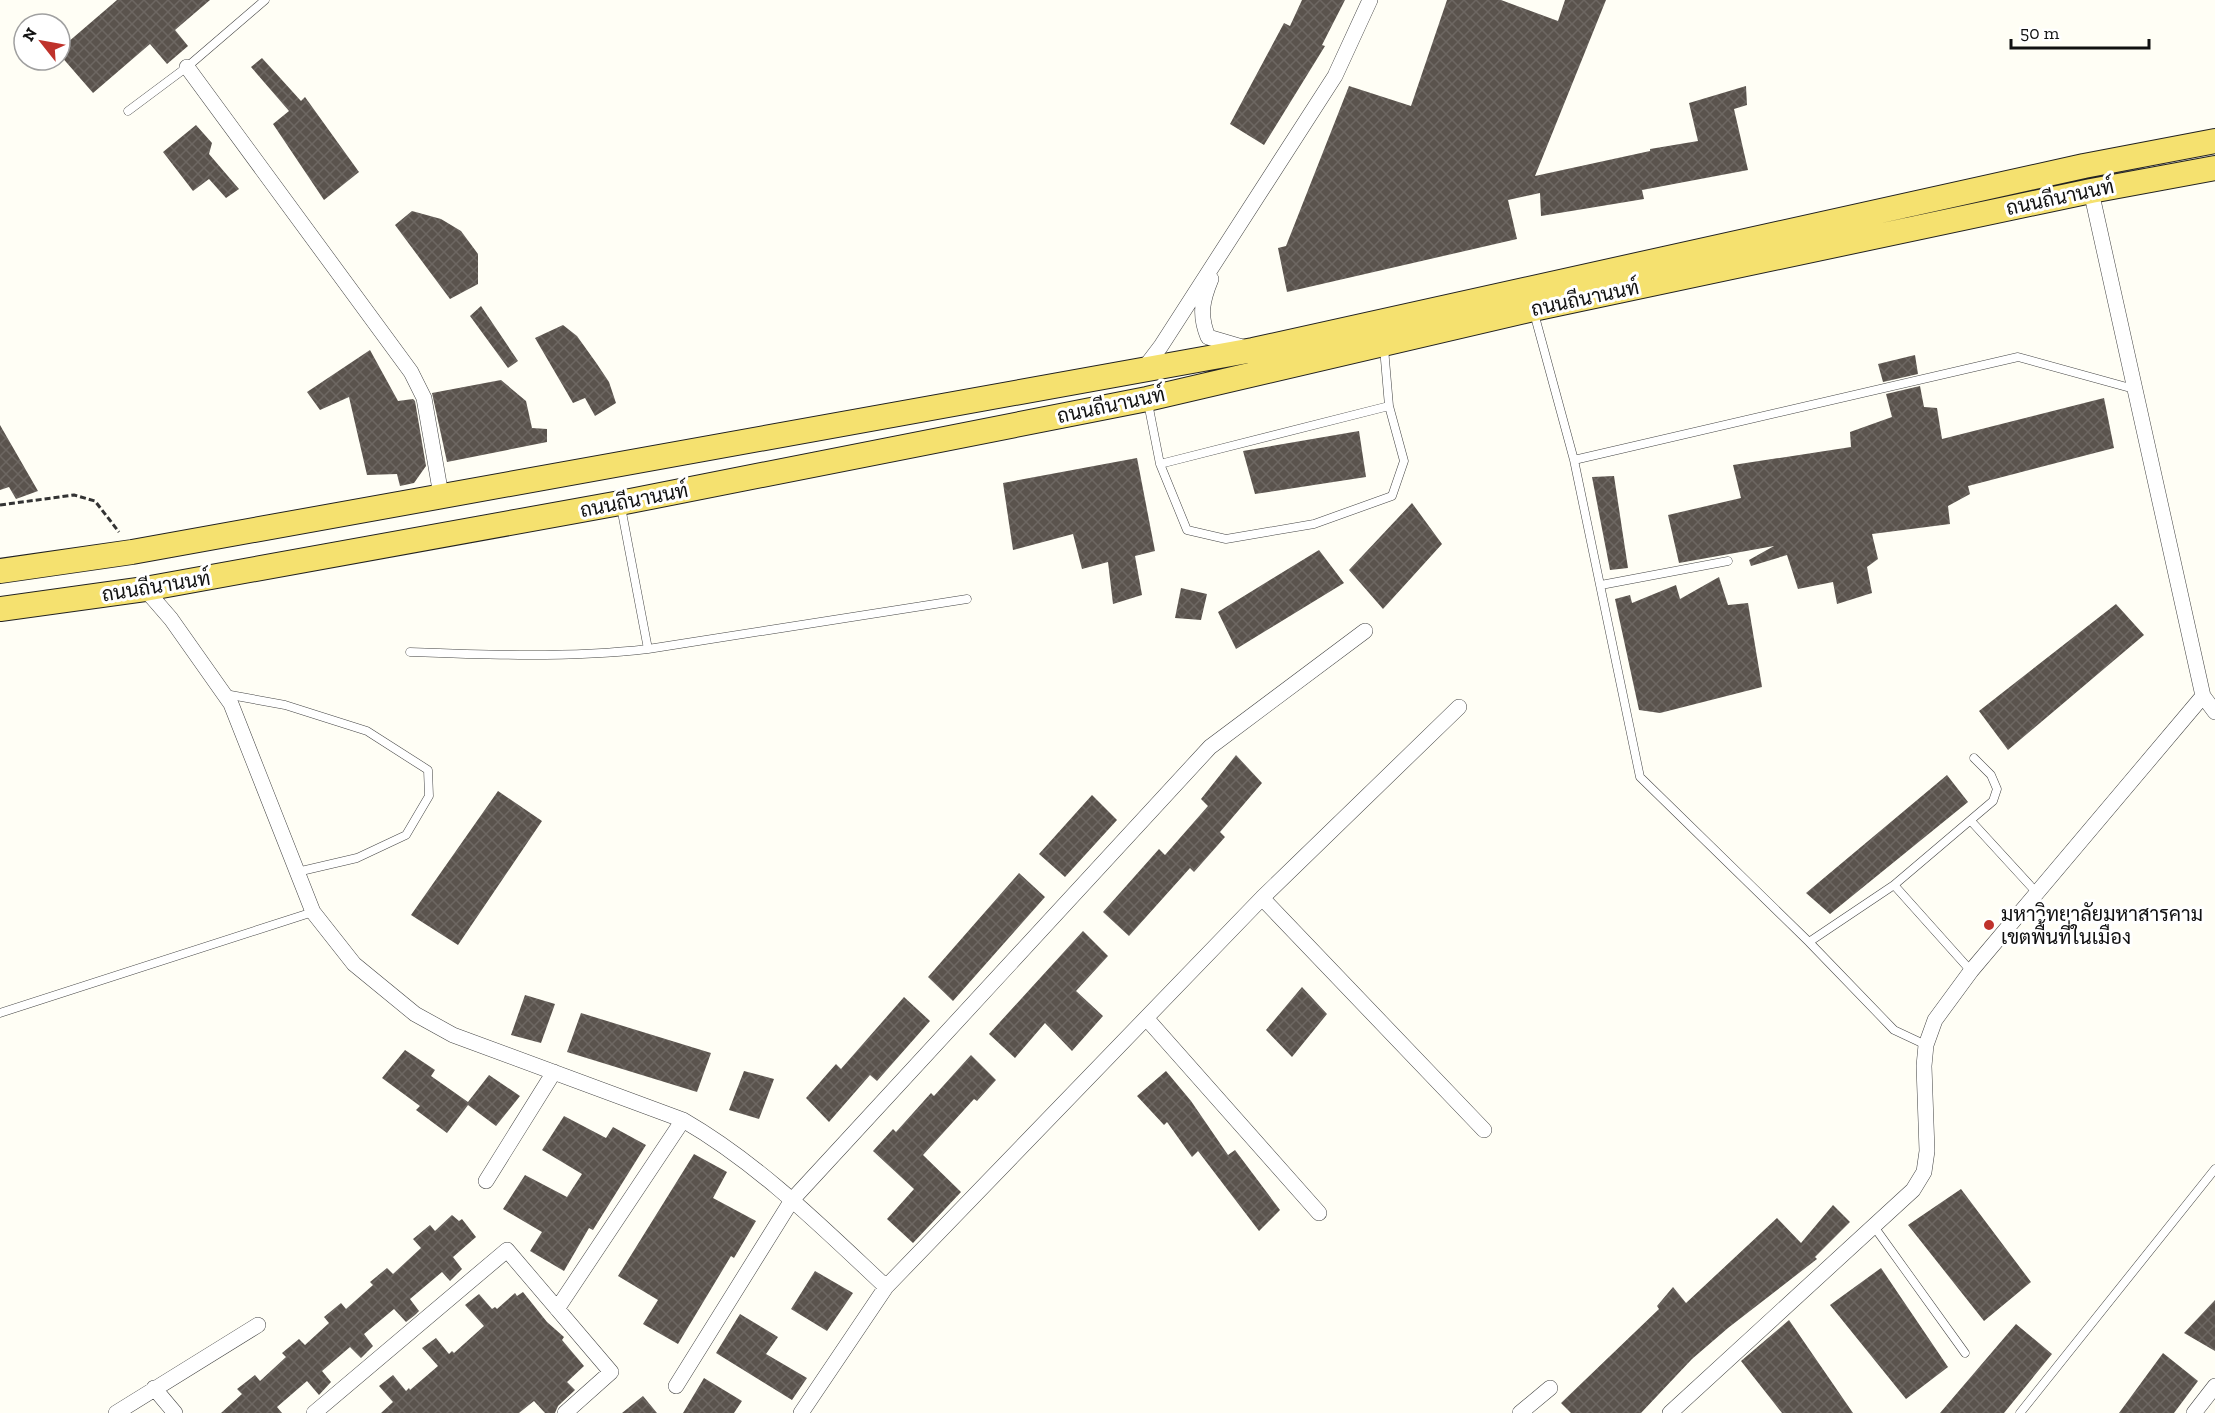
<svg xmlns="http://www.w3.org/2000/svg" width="2215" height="1413" viewBox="0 0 2215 1413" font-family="'Zilla Slab',Sarabun,serif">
  <defs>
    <pattern id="building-cross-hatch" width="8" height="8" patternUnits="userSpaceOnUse" patternTransform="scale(1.5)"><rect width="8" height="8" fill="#5a534d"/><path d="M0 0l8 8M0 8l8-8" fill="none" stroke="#6d6762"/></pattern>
  </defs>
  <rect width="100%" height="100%" fill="#fffef5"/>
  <path fill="url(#building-cross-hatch)" d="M 117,0 L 210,0 L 175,30 L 188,46 L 167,64 L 150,44 L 93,93 L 60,55 L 60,49 Z
    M 1302,0 L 1345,0 L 1322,45 L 1325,46 L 1264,145 L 1230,124 L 1284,23 L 1290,26 Z
    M 1447,0 L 1501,0 L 1558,21 L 1565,0 L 1606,0 L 1535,176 L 1650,151 L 1650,149 L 1698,141 L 1689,103 L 1746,86 L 1747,105 L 1734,109 L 1748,170 L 1642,190 L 1644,199 L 1541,216 L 1540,193 L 1508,200 L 1517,239 L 1287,292 L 1278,248 L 1286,246 L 1349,86 L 1411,106 Z
    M 262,58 L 301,101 L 305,97 L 359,172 L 324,200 L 273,124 L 289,111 L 251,67 Z
    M 196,125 L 212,143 L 209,154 L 239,189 L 226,198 L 209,179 L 193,191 L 163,152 Z
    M 412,211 L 441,219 L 461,231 L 478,254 L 478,284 L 450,299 L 395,225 Z
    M 481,306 L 518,361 L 508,368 L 470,316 Z
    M 563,325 L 577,336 L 597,364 L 609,382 L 616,403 L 595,416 L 585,398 L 573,403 L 535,338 Z
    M 370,350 L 398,401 L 413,399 L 415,401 L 426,466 L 414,483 L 400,486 L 397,474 L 367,475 L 349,397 L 320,410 L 307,392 Z
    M 1915,355 L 1918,374 L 1883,382 L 1878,364 Z
    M 501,380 L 526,401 L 532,428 L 547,429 L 547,442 L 447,462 L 432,393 Z
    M 1920,386 L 1924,407 L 1937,408 L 1942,439 L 2104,398 L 2114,448 L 1968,486 L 1970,494 L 1948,506 L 1950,524 L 1872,534 L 1878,559 L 1867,567 L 1872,593 L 1837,604 L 1833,582 L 1798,589 L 1787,555 L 1751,566 L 1749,560 L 1774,546 L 1679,563 L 1668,515 L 1741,498 L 1733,465 L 1851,447 L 1850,432 L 1892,417 L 1886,394 Z
    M 0,425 L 38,491 L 16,499 L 9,487 L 0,490 Z
    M 1359,431 L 1366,477 L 1255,494 L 1243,451 Z
    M 1137,458 L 1155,551 L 1135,556 L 1142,595 L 1113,604 L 1108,562 L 1082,569 L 1073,534 L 1013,550 L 1003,483 Z
    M 1614,476 L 1628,568 L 1610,570 L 1592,477 Z
    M 1412,503 L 1442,544 L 1383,609 L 1349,570 Z
    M 1319,550 L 1344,583 L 1236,649 L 1218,612 Z
    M 1719,577 L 1728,605 L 1748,603 L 1762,687 L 1660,713 L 1639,710 L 1615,599 L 1630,595 L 1632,603 L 1676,585 L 1680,599 Z
    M 1181,588 L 1207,594 L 1201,620 L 1175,618 Z
    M 2116,604 L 2144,635 L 2008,750 L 1979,711 Z
    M 1236,755 L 1262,783 L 1220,832 L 1225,837 L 1194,872 L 1190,868 L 1129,936 L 1103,912 L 1159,849 L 1165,855 L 1208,806 L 1201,799 Z
    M 1947,775 L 1968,802 L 1830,914 L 1806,893 Z
    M 498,791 L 542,821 L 458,945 L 411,915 Z
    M 1092,795 L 1117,820 L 1065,877 L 1039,854 Z
    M 1019,873 L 1045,897 L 953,1001 L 928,977 Z
    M 1083,931 L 1108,956 L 1076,991 L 1103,1016 L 1072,1051 L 1045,1023 L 1015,1058 L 989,1034 Z
    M 1302,987 L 1327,1014 L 1292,1057 L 1266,1030 Z
    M 525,995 L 555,1004 L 541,1043 L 511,1035 Z
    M 904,997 L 930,1021 L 877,1081 L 870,1075 L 829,1122 L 806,1098 L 836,1064 L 841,1069 Z
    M 581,1013 L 711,1053 L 697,1092 L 567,1052 Z
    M 405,1050 L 435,1070 L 431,1076 L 468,1102 L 489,1075 L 520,1096 L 496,1126 L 468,1105 L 447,1133 L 416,1110 L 420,1106 L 382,1078 Z
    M 971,1055 L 996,1080 L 977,1101 L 974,1099 L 923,1155 L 961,1192 L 913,1243 L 887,1219 L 914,1189 L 873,1151 L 893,1129 L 896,1132 L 931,1093 L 934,1096 Z
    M 744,1071 L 774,1079 L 759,1119 L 729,1110 Z
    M 1166,1071 L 1191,1101 L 1228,1155 L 1235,1150 L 1280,1210 L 1259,1231 L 1198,1151 L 1192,1157 L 1167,1122 L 1164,1125 L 1137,1096 Z
    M 564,1116 L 606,1138 L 613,1127 L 646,1145 L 593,1230 L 589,1228 L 564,1271 L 530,1251 L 542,1232 L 503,1209 L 525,1175 L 567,1197 L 582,1174 L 542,1150 Z
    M 694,1154 L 727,1172 L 713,1198 L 756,1221 L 734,1258 L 731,1256 L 678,1344 L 643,1324 L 658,1300 L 618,1276 Z
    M 1961,1189 L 2031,1282 L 1984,1321 L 1908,1225 Z
    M 1833,1205 L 1850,1222 L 1815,1257 L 1817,1259 L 1728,1328 L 1692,1359 L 1641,1413 L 1571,1413 L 1561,1403 L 1659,1309 L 1657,1306 L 1673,1287 L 1686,1303 L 1777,1218 L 1801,1243 Z
    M 452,1215 L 459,1221 L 462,1219 L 476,1237 L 453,1257 L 462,1269 L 450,1281 L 442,1272 L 410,1299 L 419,1311 L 415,1315 L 406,1322 L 394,1309 L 364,1334 L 373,1346 L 361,1358 L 350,1347 L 322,1371 L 331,1382 L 319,1395 L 307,1381 L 277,1407 L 282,1413 L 221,1413 L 242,1394 L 237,1389 L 255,1375 L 260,1381 L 286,1357 L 282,1353 L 299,1339 L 305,1345 L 329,1323 L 324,1317 L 341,1303 L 346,1309 L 373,1285 L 370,1282 L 387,1268 L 393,1274 L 421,1248 L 413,1239 L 430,1225 L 435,1231 Z
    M 1881,1268 L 1948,1367 L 1906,1399 L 1830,1305 Z
    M 815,1271 L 853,1293 L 827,1331 L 791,1309 Z
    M 523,1292 L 547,1322 L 564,1337 L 562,1340 L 584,1366 L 567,1382 L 575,1390 L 558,1406 L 555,1413 L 545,1413 L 534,1401 L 519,1413 L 381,1413 L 393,1402 L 379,1386 L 393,1375 L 406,1391 L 409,1388 L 410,1390 L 438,1366 L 422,1348 L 436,1338 L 449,1354 L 452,1351 L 454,1353 L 484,1326 L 465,1305 L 479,1294 L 492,1309 L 495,1307 L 497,1309 L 515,1293 L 517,1296 Z
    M 2215,1300 L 2215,1351 L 2184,1333 Z
    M 740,1314 L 778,1337 L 766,1354 L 807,1378 L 792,1400 L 716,1353 Z
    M 1789,1320 L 1853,1413 L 1782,1413 L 1741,1361 Z
    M 2016,1324 L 2052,1354 L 2004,1413 L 1940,1413 Z
    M 2163,1353 L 2198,1381 L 2174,1413 L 2119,1413 Z
    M 704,1378 L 742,1401 L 734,1413 L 683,1413 Z
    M 643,1396 L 657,1413 L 622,1413 Z"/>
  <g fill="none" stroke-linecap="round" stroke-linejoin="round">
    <defs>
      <path id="service" d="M 128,111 L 187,67 L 265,0
        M 1534,313 L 1574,460 L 1640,777 L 1809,942 L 1894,1030 L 1926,1045
        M 1148,403 L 1160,464 L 1187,530 L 1226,539 L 1314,524 L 1392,496 L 1404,461 L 1389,406 L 1384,348
        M 1574,460 L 2018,357 L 2134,389
        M 1160,464 L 1389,406
        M 1601,585 L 1728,561
        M 648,649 L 967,599
        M 410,652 C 489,655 569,658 648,649 L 621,507
        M 225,694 L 285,705 L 367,731 L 428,770 L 429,796 L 406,835 L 357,858 L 297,872
        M 1971,821 L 2037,893
        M 1894,885 L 1993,801 L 1997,789 L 1991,775 L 1974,758
        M 1809,942 L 1894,885 L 1971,971
        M 0,1013 L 313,912
        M 1875,1228 L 1965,1353
        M 2020,1413 L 2215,1169"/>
      <path id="minor" d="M 187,67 L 411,372 L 424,398 L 441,495
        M 2091,191 L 2203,696 L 2215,712
        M 1211,279 C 1202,301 1199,315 1208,337 L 1242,347
        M 1142,371 L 1161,346 L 1335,76 L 1370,0
        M 145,589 L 171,619 L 231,704 L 313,912 L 354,964 L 415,1014 L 453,1035 L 683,1120 C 759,1164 822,1227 886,1287
        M 1262,898 L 1459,707
        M 1147,1019 L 1319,1213
        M 486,1181 L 554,1072
        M 557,1309 L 683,1120
        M 676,1386 L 792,1200 L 1210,747 L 1365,631
        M 154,1388 L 175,1413
        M 116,1413 L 258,1325
        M 314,1413 L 507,1250 L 611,1372 L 565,1413
        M 801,1413 L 886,1287 L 1262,898 L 1484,1130
        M 1520,1413 L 1550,1388
        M 1670,1413 L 1913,1190 L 1924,1172 L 1927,1151 L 1924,1066 L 1926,1045 L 1935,1020 L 1971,971 L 2203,696
        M 2194,1413 L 2215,1386"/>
      <path id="primary" d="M 0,571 L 132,552 L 1253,350 L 2084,166 L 2215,141
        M 0,609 L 145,589 L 620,503 L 1147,399 L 1533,309 L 2091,191 L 2215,168"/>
    </defs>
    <use href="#service" stroke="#444" stroke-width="9"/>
    <use href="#minor" stroke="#444" stroke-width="16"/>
    <use href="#primary" stroke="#222" stroke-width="26"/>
    <path stroke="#333" stroke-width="3" stroke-dasharray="6 3" stroke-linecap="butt" d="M 0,505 L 74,495 L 95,501 L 119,532"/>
    <use href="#service" stroke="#fff" stroke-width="8"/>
    <use href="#minor" stroke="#fff" stroke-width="15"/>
    <use href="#primary" stroke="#f5e16f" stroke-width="24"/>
  </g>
  <circle fill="#bf322b" stroke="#fff" stroke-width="2" cx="1989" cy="925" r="6"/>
  <g text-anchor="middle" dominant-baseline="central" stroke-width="6" stroke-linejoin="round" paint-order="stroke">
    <g font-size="20" fill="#111" stroke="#fff">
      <text transform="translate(2060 197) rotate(-12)">ถนนถีนานนท์</text>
      <text transform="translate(1585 298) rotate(-12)">ถนนถีนานนท์</text>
      <text transform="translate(1111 405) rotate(-12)">ถนนถีนานนท์</text>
      <text transform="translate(634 500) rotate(-11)">ถนนถีนานนท์</text>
      <text transform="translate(156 586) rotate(-9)">ถนนถีนานนท์</text>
    </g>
    <g font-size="20" fill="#111" stroke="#fff" text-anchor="start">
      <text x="2001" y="914">มหาวิทยาลัยมหาสารคาม<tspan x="2001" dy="23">เขตพื้นที่ในเมือง</tspan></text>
    </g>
  </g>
  <g transform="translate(42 42) rotate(301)"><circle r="28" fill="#ffffff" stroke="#a0a0a0" stroke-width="1.5"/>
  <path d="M0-4.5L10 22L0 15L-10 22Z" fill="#bf322b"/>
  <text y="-9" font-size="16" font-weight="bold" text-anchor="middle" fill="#111111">N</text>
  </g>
  <path d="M2011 39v9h138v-9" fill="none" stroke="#111111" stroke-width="3"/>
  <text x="2020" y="39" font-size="18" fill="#111111" stroke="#ffffff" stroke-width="4.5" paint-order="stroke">50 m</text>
</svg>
